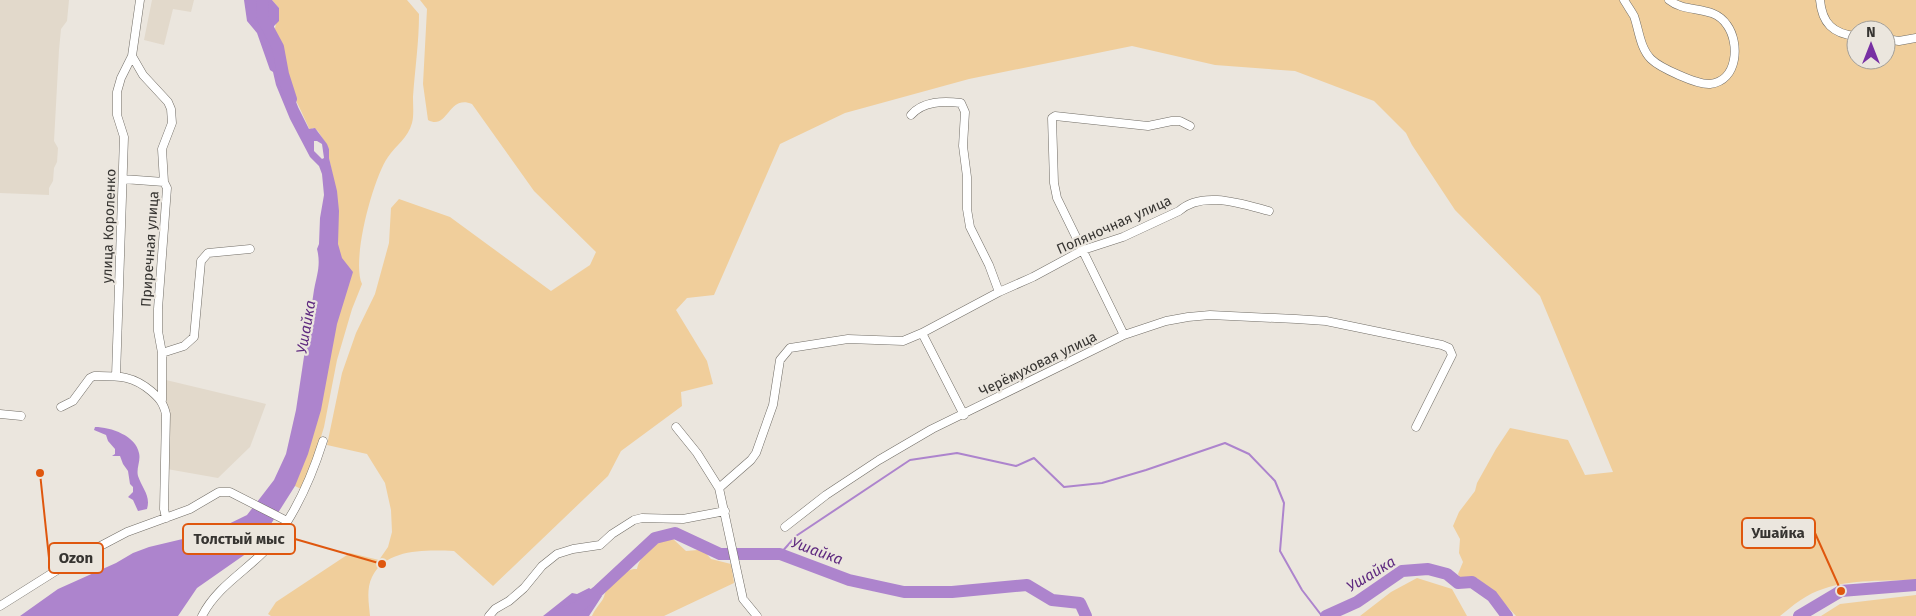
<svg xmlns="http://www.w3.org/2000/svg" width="1916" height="616" viewBox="0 0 1916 616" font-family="'Fira Sans',sans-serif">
  <rect width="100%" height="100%" fill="#ebe6de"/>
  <path fill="#e2d9cb" d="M 0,0 L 69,0 L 67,21 L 61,29 L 59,50 L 54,141 L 58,148 L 57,162 L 54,168 L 53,181 L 49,188 L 49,195 L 0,193 Z
    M 152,0 L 194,0 L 191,12 L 173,9 L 164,45 L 144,40 Z
    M 166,380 L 266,404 L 250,447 L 218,478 L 167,469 Z"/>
  <path fill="#f0ce9b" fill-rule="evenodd" d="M 272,0 L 407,0 L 419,14 C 419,43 415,68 413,97 C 413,105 414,116 412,123 C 408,138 396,145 388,157 C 373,178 351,261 362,284 L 352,309 L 337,360 L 324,427 L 317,450 L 301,489 L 293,485 L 340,259 L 337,244 L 336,192 L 329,158 L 329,149 L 318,131 L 313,128 L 310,130 C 305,120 292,89 285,83 L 286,80 L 272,44 L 279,8 Z
    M 420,0 L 1916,0 L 1916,580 C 1887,581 1850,579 1823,589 C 1808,593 1792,606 1780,616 L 1516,616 L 1494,592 L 1477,578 L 1461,580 L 1458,574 L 1463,562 L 1459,553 L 1460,539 L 1453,526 L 1459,512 L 1475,491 L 1477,483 L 1496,449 L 1510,428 L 1568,440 L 1585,475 L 1613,472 L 1540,296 L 1455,210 L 1412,145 L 1406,133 L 1374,101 L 1295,71 L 1215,65 L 1132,46 L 969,79 L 845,113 L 780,144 L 714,295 L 687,298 L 676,310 L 707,361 L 713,384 L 681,392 L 682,406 L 621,451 L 608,476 L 493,586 L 454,551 C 427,550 386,548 372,577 C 366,589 369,604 370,616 L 271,616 L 268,614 L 276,602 L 350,553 L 379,560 L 388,547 L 392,532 L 391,510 L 385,483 L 367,454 L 327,445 L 342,373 L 356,333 L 375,294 L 389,243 L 391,208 L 399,199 L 450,217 L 551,291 L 590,265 L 596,252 L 534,191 L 472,104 C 448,94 448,131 428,120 L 423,84 L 427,9 ZM 1856,30 L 1886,30 L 1886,60 L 1856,60 Z
    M 666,538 L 672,538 L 686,551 L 698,550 L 704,551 L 711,559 L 731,564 L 734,583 L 664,616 L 592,616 C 595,609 599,605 603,599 C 605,595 605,591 608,588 C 613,579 627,568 637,569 C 640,556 653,542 666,538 Z
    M 1417,578 L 1452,589 L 1467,616 L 1360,616 L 1391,592 Z
    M 1916,595 L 1916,616 L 1821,616 L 1840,604 Z"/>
  <path fill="#ad84cd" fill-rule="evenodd" d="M 244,0 L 272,0 L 279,8 L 279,21 L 274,26 L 272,44 L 286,80 L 285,83 C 294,90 295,102 300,111 C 303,117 306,123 309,129 L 315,128 L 327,144 L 329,149 L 329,158 L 337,191 L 339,211 L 338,244 L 342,258 L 353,272 L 337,324 L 321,410 L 308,454 L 295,486 L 257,546 L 197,588 L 178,616 L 20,616 L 58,589 L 116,563 L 133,553 L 149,547 L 212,532 L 247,515 L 274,480 L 286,454 L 296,410 L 314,290 C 317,274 321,265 317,249 L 319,244 L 320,218 L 324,195 L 322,174 L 319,166 L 310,157 L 290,119 L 276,85 L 273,72 L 270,70 L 257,33 L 247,21 ZM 314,141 L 317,141 L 322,144 L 324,158 L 322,159 L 314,151 Z
    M 95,427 C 111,427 136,436 139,453 C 141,461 136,468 138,476 C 142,488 151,496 147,509 L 138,511 L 133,500 L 128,497 L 133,492 L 133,487 L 130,484 L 128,471 L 123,464 L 120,456 L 112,456 L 115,454 L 115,449 L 108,441 L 106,435 L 94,430 Z
    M 589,588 L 602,596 L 589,616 L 543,616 L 572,593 L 577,594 Z"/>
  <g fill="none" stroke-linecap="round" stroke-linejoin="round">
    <path stroke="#ad84cd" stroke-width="2" d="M 780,554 L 796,536 L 910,460 L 957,453 L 1016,466 L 1034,458 L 1064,487 L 1102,483 L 1146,470 L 1225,443 L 1249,454 L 1275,481 L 1284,503 L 1280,551 L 1302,590 L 1322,616"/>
    <path stroke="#ad84cd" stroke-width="12" d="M 262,0 L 263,19 L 278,47 L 283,74 L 291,99
      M 555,616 L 578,607 L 598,591 L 655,538 L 675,533 L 720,554 L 780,554 L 849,580 L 904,592 L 952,592 L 1027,585 L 1052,600 L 1080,603 L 1086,616
      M 1326,616 L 1357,602 L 1402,571 L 1428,569 L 1447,574 L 1458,583 L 1472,582 L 1492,596 L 1507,616
      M 1799,616 L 1841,591 L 1916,585"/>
    <defs>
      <path id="street" d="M 1624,0 C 1627,5 1631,11 1634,16 C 1639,30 1640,48 1651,59 C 1660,68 1698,85 1710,84 C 1738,81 1740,43 1727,25 C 1713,4 1686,14 1669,0
        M 1820,0 C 1822,23 1833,34 1856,36
        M 1886,39 L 1899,41 L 1916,38
        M 132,56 L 143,75 L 168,102 L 171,109 L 172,123 L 162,149 L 164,182 L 167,188 L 158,309 L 158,331 L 162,353 L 162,400
        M 911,115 C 923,101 943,101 961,103 L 965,112 L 963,146 L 967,177 L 967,209 L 970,227 L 989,265 L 999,292
        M 123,179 L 164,182
        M 922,333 L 964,415
        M 1124,335 L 1057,198 L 1054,183 L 1052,118 L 1055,116 L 1148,126 L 1172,121 L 1180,121 L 1190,126
        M 162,353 L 184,346 L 194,337 L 201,261 L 208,253 L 250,249
        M 116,376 L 124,137 L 117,115 L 117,92 L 121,78 L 132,56 L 140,0
        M 61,407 L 73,401 L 90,378 L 94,376 C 118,376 132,375 151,391 C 159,398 163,402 166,414 L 164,509 L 166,518
        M 0,414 L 21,416
        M 676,427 L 697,453 L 719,488 L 743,599 L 757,616
        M 719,488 L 751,460 L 756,453 L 773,405 L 780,360 L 790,348 L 848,339 L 903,341 L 922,333 L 999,292 L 1033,277 L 1083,250 L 1123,237 L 1179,211 C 1202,190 1242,204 1269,211
        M 785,527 L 826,495 L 879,460 L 932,429 L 1124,335 L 1166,321 L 1188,317 L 1210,315 L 1296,319 L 1326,321 L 1442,345 L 1449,348 L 1452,355 L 1416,427
        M 0,606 L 70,562 L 127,532 L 190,509 L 219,492 L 230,492 L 287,521
        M 202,616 C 218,584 252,568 274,541 C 296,512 312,476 323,441
        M 489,616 L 495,609 L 509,601 L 524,588 L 542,566 L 557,554 L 573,549 L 600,545 L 612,534 L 634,520 L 642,518 L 683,519 L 725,511"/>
    </defs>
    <use href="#street" stroke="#716d66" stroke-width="9"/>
    <use href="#street" stroke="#fff" stroke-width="8"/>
  </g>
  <g text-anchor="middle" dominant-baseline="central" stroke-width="4.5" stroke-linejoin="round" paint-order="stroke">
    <g font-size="14" fill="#363431" stroke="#ebe6de">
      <text transform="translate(1114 225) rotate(-24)">Поляночная улица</text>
      <text transform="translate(109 226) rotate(-88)">улица Короленко</text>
      <text transform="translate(150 249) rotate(-86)">Приречная улица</text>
      <text transform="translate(1038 364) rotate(-26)">Черёмуховая улица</text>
    </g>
    <g font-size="15" font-style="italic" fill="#5e297f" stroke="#ebe6de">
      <text transform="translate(306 327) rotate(-80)">Ушайка</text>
      <text transform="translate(817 551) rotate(20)">Ушайка</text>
      <text transform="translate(1371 574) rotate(-31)">Ушайка</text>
    </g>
  </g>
  <path fill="none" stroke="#df570e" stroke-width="2" d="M1841 591L1815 533M382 564L295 539M40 473L49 558"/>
  <g fill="#df570e" stroke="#ebe6de" stroke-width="2">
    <circle cx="1841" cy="591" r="5"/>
    <circle cx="382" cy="564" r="5"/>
    <circle cx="40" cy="473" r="5"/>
  </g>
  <g fill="#ebe6de" stroke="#df570e" stroke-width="2">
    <rect x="1742" y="518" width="73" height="30" rx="5"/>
    <rect x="183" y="524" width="112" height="30" rx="5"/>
    <rect x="49" y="543" width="54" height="30" rx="5"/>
  </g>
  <g font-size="15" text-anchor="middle" font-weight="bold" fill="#363431">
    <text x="1778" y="538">Ушайка</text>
    <text x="239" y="544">Толстый мыс</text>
    <text x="76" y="563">Ozon</text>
  </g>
  <g transform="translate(1871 45)"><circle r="24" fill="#ebe6de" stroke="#a39f99"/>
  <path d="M0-4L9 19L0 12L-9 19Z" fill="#7830a3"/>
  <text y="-8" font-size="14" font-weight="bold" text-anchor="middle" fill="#363431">N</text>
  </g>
</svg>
